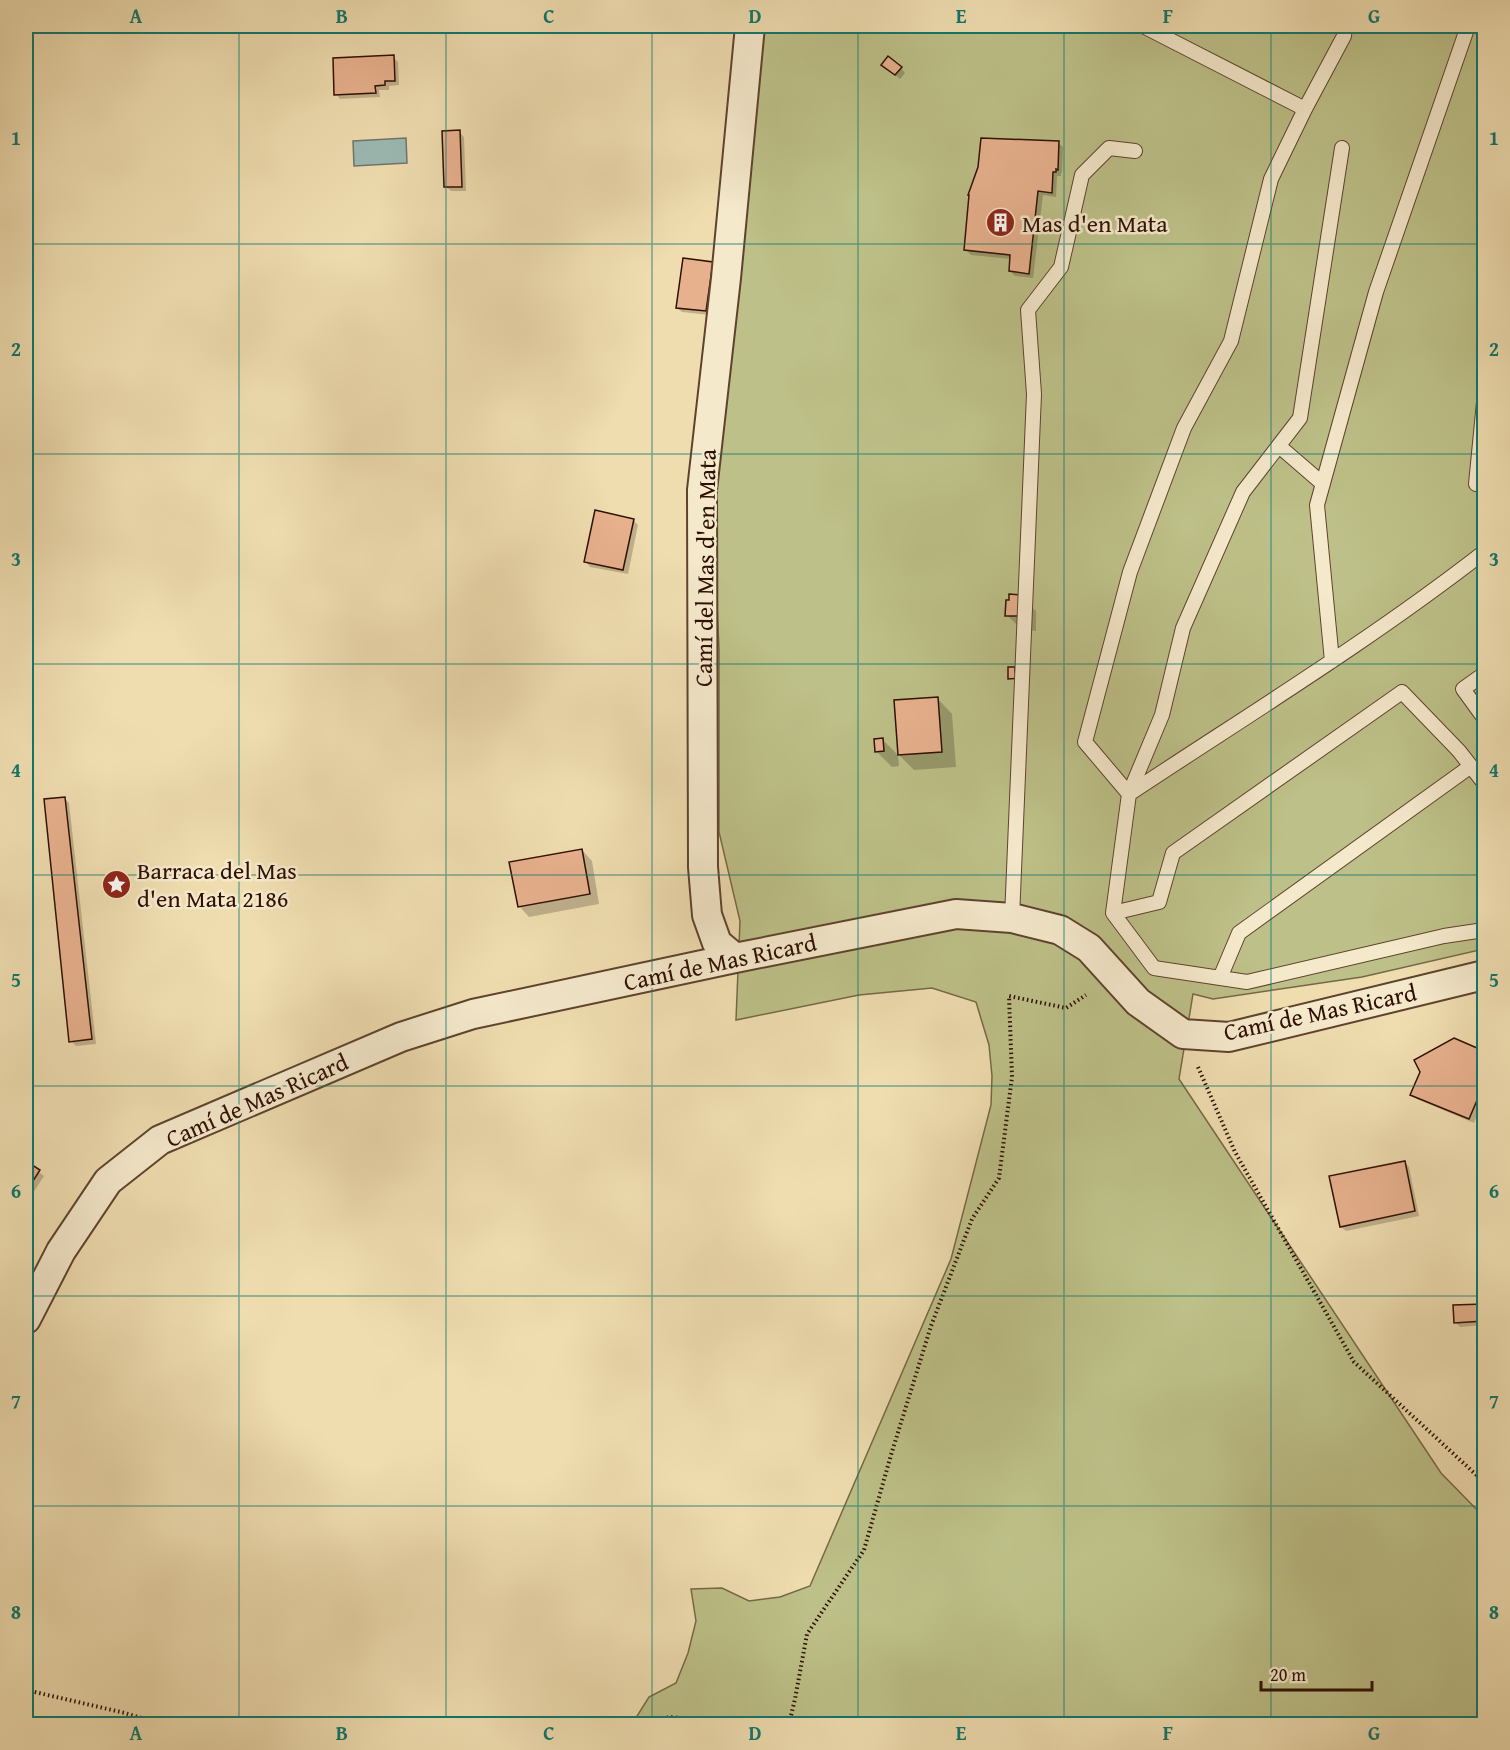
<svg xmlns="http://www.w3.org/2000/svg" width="1510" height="1750" viewBox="0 0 1510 1750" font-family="'Gentium Book Plus',serif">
  <rect width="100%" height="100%" fill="#efddb0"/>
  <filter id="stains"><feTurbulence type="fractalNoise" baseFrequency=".00333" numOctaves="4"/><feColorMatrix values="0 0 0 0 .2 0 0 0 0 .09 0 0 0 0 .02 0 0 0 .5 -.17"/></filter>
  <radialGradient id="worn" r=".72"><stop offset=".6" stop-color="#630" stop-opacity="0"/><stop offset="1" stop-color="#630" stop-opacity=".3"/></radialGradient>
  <path fill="#bdc088" stroke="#766846" stroke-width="1.5" d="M 759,26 L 1484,26 L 1484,949 L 1362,977 L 1213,999 L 1193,994 L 1179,1079 L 1441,1473 L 1484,1517 L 1484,1724 L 632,1724 L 649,1697 L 676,1683 L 688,1653 L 696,1621 L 691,1589 L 722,1588 L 749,1601 L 780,1597 L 810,1586 L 951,1259 L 991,1105 L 992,1076 L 989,1045 L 976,1002 L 932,988 L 859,995 L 736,1020 L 740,921 L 719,832 L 719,649 L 711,474 Z"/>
  <path fill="#9cbab4" stroke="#70766d" stroke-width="1.5" d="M 406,138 L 407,163 L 354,166 L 353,141 Z"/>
  <path fill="#0003" d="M 393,57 L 398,62 L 399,85 L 389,86 L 389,90 L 379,90 L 380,97 L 340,99 L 336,94 Z
    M 901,68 L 905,73 L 900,79 L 888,69 Z
    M 459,132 L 464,137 L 466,191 L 451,191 L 446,187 Z
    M 1058,143 L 1063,147 L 1062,173 L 1061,173 L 1061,176 L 1057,176 L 1056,197 L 1043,195 L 1033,278 L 1015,276 L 1010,271 L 1011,259 L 971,255 L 966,250 Z
    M 712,264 L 717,268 L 710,315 L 682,312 L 677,308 Z
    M 633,520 L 638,525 L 628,574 L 590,567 L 586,562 Z
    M 1020,596 L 1036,611 L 1036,631 L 1022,630 L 1007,615 Z
    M 937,698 L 952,714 L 956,767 L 914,770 L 899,755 Z
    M 883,740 L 898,755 L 899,766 L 892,767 L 876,751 Z
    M 65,799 L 69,803 L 96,1044 L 76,1046 L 71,1041 Z
    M 582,850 L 592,861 L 599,904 L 529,917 L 519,906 Z
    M 1454,1040 L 1484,1052 L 1484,1098 L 1474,1123 L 1417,1099 L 1412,1095 Z
    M 26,1162 L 44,1176 L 26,1204 Z
    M 1404,1162 L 1409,1167 L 1419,1216 L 1346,1231 L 1341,1227 Z
    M 1484,1305 L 1484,1325 L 1460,1327 L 1455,1322 L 1455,1307 Z"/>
  <path fill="#e8b18e" stroke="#2f0f03" stroke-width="1.5" d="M 394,55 L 395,81 L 385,81 L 385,85 L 375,86 L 376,93 L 334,95 L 333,58 Z
    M 888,56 L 902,67 L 895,75 L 881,65 Z
    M 460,130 L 462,187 L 444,187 L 442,131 Z
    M 981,138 L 1059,141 L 1058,170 L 1056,169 L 1056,172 L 1053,172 L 1052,193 L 1038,191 L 1029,274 L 1009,271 L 1010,255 L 964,250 L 969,195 L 968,195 L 978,167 Z
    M 683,258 L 713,262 L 706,311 L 676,308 Z
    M 595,510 L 634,519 L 623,570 L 584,562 Z
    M 1009,594 L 1021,595 L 1021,616 L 1005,616 L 1006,600 L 1009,600 Z
    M 1008,667 L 1015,667 L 1015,672 L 1021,671 L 1022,678 L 1008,679 Z
    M 938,697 L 942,752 L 898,755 L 894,700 Z
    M 883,738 L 884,751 L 875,752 L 874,739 Z
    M 65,797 L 92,1039 L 69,1042 L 44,799 Z
    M 582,849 L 590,894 L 518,907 L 509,862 Z
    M 1454,1038 L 1484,1051 L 1484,1084 L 1469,1119 L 1410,1095 L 1420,1072 L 1414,1060 Z
    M 26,1161 L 40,1170 L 26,1192 Z
    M 1405,1161 L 1415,1211 L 1340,1227 L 1329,1176 Z
    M 1484,1304 L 1484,1321 L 1454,1323 L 1453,1305 Z"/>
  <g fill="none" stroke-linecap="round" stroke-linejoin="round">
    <defs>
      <path id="service" d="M 1143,26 L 1305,109
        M 1345,26 L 1344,36 L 1305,109 L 1271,179 L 1231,341 L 1184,428 L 1130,572 L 1085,742 L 1129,794 C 1248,715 1371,640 1484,552
        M 1342,148 L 1300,418 L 1243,492 L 1183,628 L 1162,715 L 1129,794 L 1113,913 L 1154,968 L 1247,982 L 1444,936 L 1484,930
        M 1279,446 L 1323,484
        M 1476,484 L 1484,402
        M 1332,661 L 1317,505 L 1376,292 L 1468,26
        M 1484,674 L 1463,689 L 1484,718
        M 1113,913 L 1159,902 L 1173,853 L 1402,692 L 1459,751 L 1484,783
        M 1012,918 L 1034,394 L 1028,310 L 1061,267 L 1082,175 L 1109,148 L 1135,151
        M 1220,978 L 1239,933 L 1471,766"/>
      <path id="minor" d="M 735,958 L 717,943 L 707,915 L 703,867 L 702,490 L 726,278 L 750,26
        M 26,1319 L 61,1251 L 108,1181 L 160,1140 L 401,1037 L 473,1014 L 735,958 L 956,914 L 1012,918 L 1060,930 L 1089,948 L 1138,1002 L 1183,1034 L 1229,1037 L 1484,975"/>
    </defs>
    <use href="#service" stroke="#5f422e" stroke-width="16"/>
    <use href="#minor" stroke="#5f422e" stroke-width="32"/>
    <path stroke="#2f0f03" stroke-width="4" stroke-dasharray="1.5 3" stroke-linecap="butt" d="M 1198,1067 L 1235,1152 L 1354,1362 L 1484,1482
      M 26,1690 L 125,1713 L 161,1724
      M 604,1724 L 674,1717 L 701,1724
      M 789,1724 L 795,1699 L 807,1634 L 864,1550 L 891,1455 L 931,1326 L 972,1219 L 999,1178 L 1012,1077 L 1009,996 L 1066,1008 L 1086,995"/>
    <use href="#service" stroke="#f5e9cc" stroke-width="14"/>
    <use href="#minor" stroke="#f5e9cc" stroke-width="28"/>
  </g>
  <path fill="none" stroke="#0f766e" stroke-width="1.5" stroke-opacity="0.55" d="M 239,26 L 239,1724M 446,26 L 446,1724M 652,26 L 652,1724M 858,26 L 858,1724M 1064,26 L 1064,1724M 1271,26 L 1271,1724M 26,244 L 1484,244M 26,454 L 1484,454M 26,664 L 1484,664M 26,875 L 1484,875M 26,1086 L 1484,1086M 26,1296 L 1484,1296M 26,1506 L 1484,1506"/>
  <defs>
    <symbol id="building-disc" viewBox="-11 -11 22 22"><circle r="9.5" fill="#8f2418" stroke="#f5e9cc"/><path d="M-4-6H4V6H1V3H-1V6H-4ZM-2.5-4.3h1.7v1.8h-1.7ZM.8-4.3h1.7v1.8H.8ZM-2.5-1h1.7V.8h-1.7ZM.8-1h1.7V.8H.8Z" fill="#fff"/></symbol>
    <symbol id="sight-disc" viewBox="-11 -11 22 22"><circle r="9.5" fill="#8f2418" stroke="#f5e9cc"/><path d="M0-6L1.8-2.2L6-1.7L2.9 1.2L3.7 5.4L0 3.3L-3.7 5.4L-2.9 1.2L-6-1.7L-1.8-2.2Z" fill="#fff"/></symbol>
  </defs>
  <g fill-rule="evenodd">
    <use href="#building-disc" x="984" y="206" width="33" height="33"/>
    <use href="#sight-disc" x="100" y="868" width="33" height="33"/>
  </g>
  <g text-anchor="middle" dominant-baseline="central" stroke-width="5" stroke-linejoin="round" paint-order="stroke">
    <g font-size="24" fill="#2f0f03" stroke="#f5e9cc" text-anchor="start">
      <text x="1022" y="223">Mas d'en Mata</text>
      <text x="137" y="870">Barraca del Mas<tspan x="137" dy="28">d'en Mata 2186</tspan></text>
    </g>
    <g font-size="24" fill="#2f0f03" stroke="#f5e9cc">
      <text transform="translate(705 568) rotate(-89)">Camí del Mas d'en Mata</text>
      <text transform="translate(720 962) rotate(-12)">Camí de Mas Ricard</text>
      <text transform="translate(1320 1012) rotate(-12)">Camí de Mas Ricard</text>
      <text transform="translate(257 1100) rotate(-24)">Camí de Mas Ricard</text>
    </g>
  </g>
  <rect width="1510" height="1750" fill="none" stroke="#efddb0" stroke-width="66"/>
  <path d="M1261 1681v9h111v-9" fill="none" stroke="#2f0f03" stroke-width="3"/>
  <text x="1270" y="1681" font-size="18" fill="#2f0f03" stroke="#f5e9cc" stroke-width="4.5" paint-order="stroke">20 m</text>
  <rect x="33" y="33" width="1444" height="1684" fill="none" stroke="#0f766e" stroke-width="2"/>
  <g font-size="20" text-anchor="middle" font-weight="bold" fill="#0f766e">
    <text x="136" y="23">A</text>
    <text x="342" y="23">B</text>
    <text x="549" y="23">C</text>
    <text x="755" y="23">D</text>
    <text x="961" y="23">E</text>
    <text x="1168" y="23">F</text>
    <text x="1374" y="23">G</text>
    <text x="16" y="145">1</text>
    <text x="1494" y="145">1</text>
    <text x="16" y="356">2</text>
    <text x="1494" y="356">2</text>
    <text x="16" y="566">3</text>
    <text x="1494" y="566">3</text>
    <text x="16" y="777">4</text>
    <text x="1494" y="777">4</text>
    <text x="16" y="987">5</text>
    <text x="1494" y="987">5</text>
    <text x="16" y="1198">6</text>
    <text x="1494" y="1198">6</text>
    <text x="16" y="1408">7</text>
    <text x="1494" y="1408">7</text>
    <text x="16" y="1619">8</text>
    <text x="1494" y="1619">8</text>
    <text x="136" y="1740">A</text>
    <text x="342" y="1740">B</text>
    <text x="549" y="1740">C</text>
    <text x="755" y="1740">D</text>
    <text x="961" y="1740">E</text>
    <text x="1168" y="1740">F</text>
    <text x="1374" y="1740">G</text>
  </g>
  <rect width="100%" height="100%" filter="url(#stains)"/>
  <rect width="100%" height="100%" fill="url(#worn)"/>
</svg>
